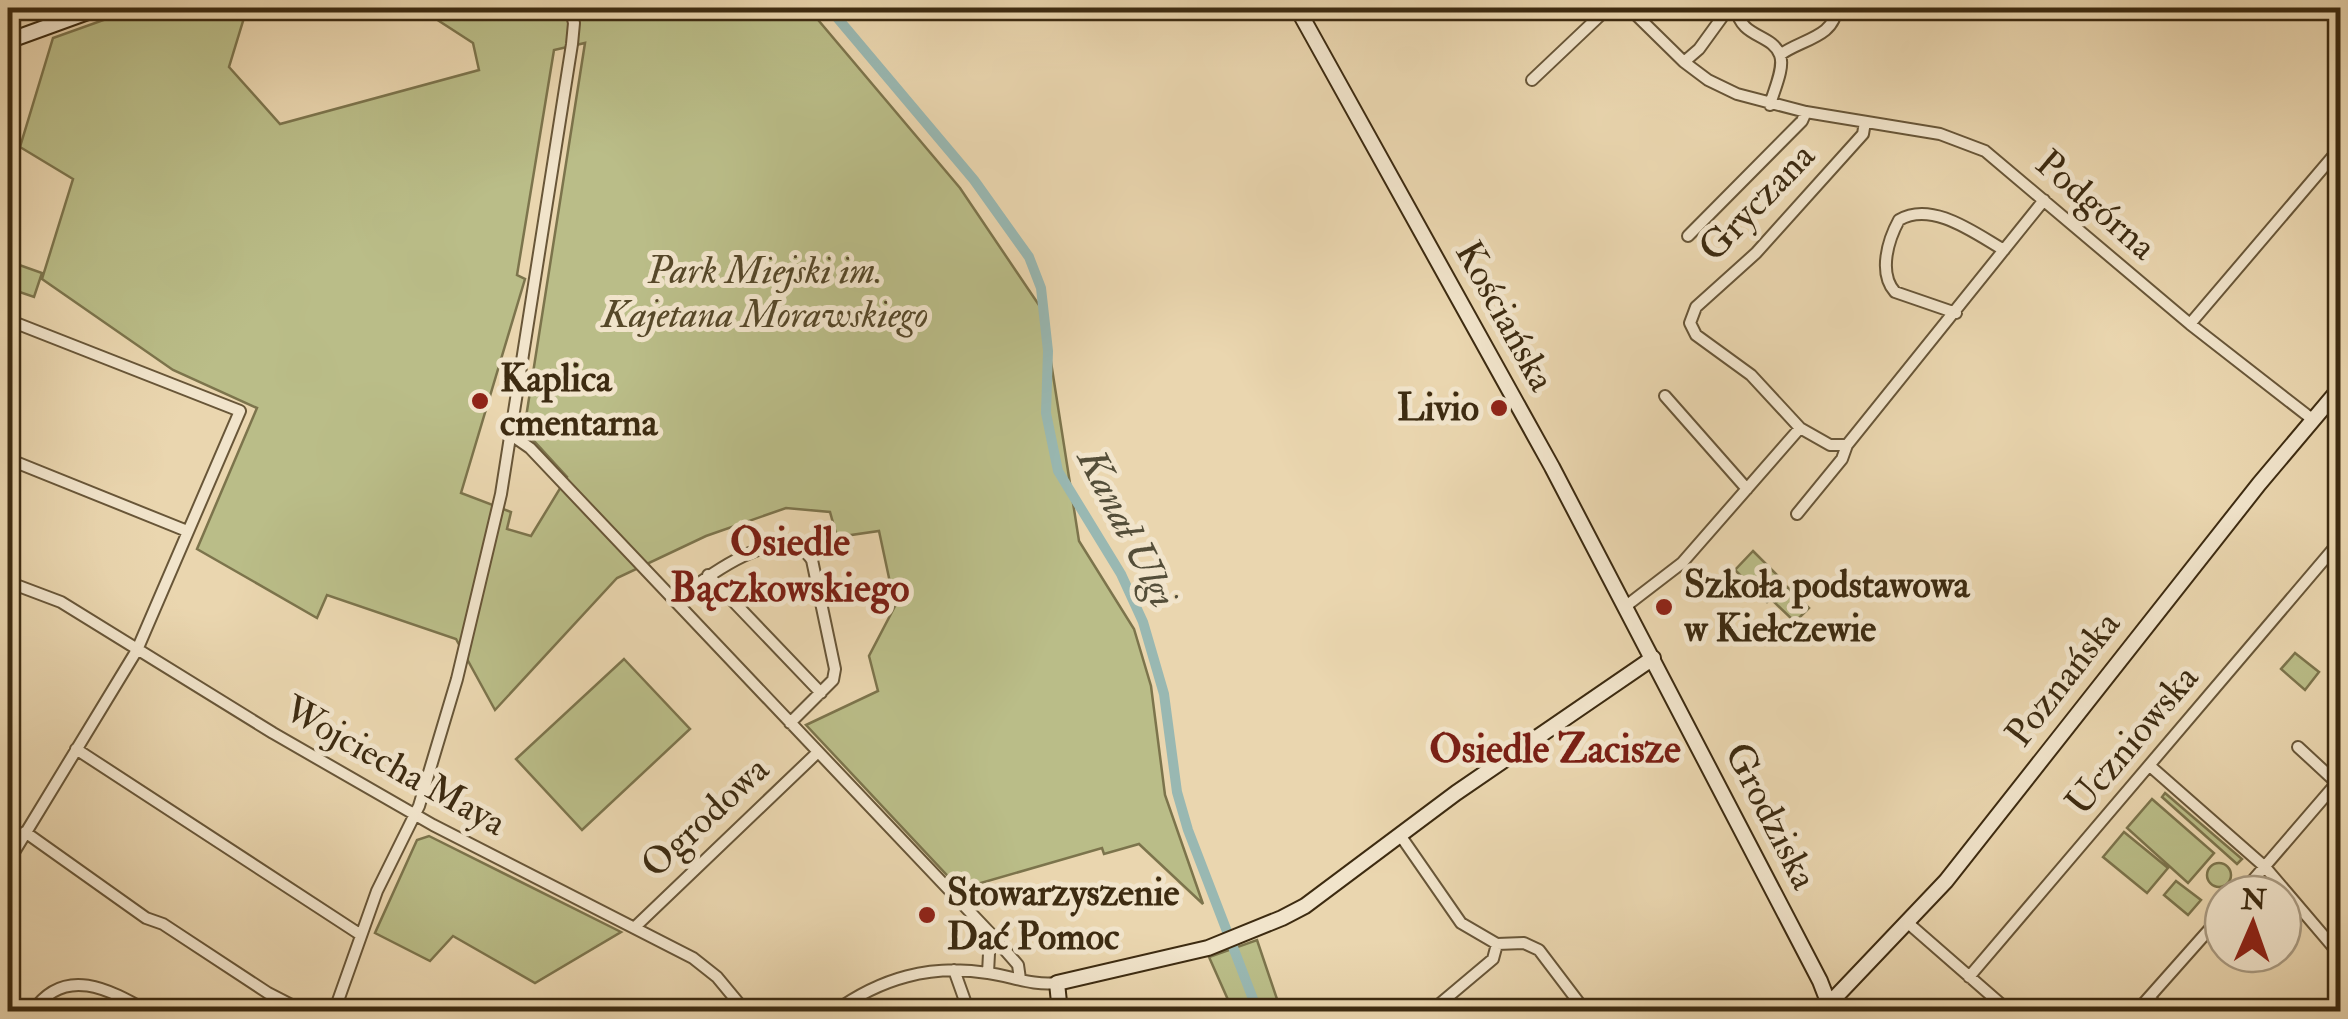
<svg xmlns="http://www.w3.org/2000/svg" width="2348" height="1019" viewBox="0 0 2348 1019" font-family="'IM FELL Double Pica',serif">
  <rect width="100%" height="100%" fill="#ead6af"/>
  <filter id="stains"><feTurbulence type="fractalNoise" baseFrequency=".002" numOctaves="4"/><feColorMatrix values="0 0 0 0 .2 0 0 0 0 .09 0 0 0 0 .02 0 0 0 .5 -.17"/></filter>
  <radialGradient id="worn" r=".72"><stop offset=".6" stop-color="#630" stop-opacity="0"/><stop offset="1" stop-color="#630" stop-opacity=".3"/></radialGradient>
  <path fill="#babd88" stroke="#7c744c" stroke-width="2.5" fill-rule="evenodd" d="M 137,8 L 247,8 L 229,67 L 280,124 L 479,70 L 473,43 L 419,8 L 808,8 L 960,188 L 1043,311 L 1079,541 L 1134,629 L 1151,686 L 1165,795 L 1203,904 L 1139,844 L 1104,854 L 1102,848 L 960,889 L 806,725 L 878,691 L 869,656 L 895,606 L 879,531 L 837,537 L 830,512 L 786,508 L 706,536 L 617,578 L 495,710 L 456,639 L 327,595 L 317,618 L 197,549 L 257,408 L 173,370 L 42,279 L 73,179 L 20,147 L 53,38 ZM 585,43 L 524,430 L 567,477 L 531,536 L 507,529 L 511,512 L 461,493 L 525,279 L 517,275 L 554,50 Z
    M 8,261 L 42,273 L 34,297 L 8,288 Z
    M 1753,551 L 1785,583 L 1767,602 L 1735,570 Z
    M 1786,586 L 1809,608 L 1795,622 L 1773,601 Z
    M 2295,653 L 2319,672 L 2305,690 L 2281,669 Z
    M 624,659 L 690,729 L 582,830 L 516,759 Z
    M 2165,793 L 2242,859 L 2237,864 L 2162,797 Z
    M 2152,799 L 2214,853 L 2188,883 L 2127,828 Z
    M 2124,832 L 2168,868 L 2147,893 L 2103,857 Z
    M 429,836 L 621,932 L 535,983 L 453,936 L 430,961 L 375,933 L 417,840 Z
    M2207 875a12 12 0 1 1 24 0a12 12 0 1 1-24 0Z
    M 2176,881 L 2201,900 L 2188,915 L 2164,895 Z
    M 1257,940 L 1280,1008 L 1282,1011 L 1233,1011 L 1209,957 Z"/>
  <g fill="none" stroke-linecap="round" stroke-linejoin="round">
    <path stroke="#99b8b2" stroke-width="10" d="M 829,8 L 974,180 L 1029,257 L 1041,288 L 1048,351 L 1046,413 L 1058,471 L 1121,574 L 1143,622 L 1164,694 L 1177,792 L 1188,830 L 1258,1012"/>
    <defs>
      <path id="street" d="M 1629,8 L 1684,62 L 1708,80 L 1737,94 L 1806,112 L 1940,134 L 1985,151 L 2190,324 L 2312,419
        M 1736,8 C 1741,39 1772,33 1780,55 C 1785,68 1773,92 1770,105
        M 1780,55 C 1799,40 1836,37 1836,8
        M 1684,62 L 1699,49 L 1728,9 L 1736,9
        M 1532,80 L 1608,8
        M 1688,236 L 1802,121 L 1806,112
        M 1956,313 L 1895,292 C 1878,273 1888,240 1899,220 C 1932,200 1976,234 2004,250
        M 8,320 L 240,411 L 137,650 L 8,862
        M 2190,324 L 2340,148
        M 1665,396 L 1747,489
        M 510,434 L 530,448 L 990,933 L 1018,965 L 1020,979
        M 1847,445 L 1830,445 L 1800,428 L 1751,375 L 1696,335 L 1690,323 L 1696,307 L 1756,253 L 1863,134 L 1865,122
        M 8,459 L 187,531
        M 1797,514 L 1842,459 L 1847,445 L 2044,200
        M 708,575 L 821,693
        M 8,582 L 61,602 L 273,733 L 433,825 L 693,958 L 717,977 L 746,1012
        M 675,601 C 702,580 784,516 812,560 L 835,669 L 833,680 L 790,723
        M 1626,606 L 1682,563 L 1800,428
        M 2298,747 L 2337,783
        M 76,749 L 361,935
        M 2150,766 L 2265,867 L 2340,955
        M 25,832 L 146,918 L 163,924 L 268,993 L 305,1012
        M 1400,835 L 1461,923 L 1497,944 L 1524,943 L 1539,950 L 1586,1012
        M 2241,894 L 2340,779
        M 1908,923 L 2010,1012
        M 635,927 L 818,752
        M 954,970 L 969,1012
        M 988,973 L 990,934
        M 1969,977 L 2340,541
        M 2150,998 L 2162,1012
        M 8,1006 L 15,1012
        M 32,1012 C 65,964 110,990 149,1012
        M 334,1012 L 377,891 L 419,806 L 457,679 L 501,494 L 572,44 L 574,23 L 570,8
        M 834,1012 C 881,978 930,964 988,973 C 1011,976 1033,986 1057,983
        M 1430,1012 L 1493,959 L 1497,944
        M 2136,1012 L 2223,914"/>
      <path id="secondary" d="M 1297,8 L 1552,467 L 1820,981 L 1832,1012
        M 8,41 L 99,8
        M 1829,1004 L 1946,881 L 2259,484 L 2340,388
        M 1060,1012 L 1057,983 L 1208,948 L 1282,918 L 1305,906 L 1456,793 L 1653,658"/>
    </defs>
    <use href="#street" stroke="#685638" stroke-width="14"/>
    <use href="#secondary" stroke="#3d2b11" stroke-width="18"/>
    <use href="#street" stroke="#f1e4cb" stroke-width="10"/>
    <use href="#secondary" stroke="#f1e4cb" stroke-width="14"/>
  </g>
  <g fill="#8f2418" stroke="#f1e4cb" stroke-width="4">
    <circle cx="480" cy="401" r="10"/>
    <circle cx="1499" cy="408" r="10"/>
    <circle cx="1664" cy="607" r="10"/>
    <circle cx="927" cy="915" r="10"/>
  </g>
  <g text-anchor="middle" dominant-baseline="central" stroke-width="10" stroke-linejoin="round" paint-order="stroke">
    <g font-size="38" fill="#3d2b11" stroke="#f1e4cb">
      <text transform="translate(1757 202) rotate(-46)">Gryczana</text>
      <text transform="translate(2096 205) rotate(41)">Podgórna</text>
      <text transform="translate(1505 316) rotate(61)">Kościańska</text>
      <text transform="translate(2063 679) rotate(-52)">Poznańska</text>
      <text transform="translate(2132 740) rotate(-50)">Uczniowska</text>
      <text transform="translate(395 766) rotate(29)">Wojciecha Maya</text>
      <text transform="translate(1771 816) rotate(63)">Grodziska</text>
      <text transform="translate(705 817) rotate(-43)">Ogrodowa</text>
    </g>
    <g font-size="38" font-style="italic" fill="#564829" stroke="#f1e4cb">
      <text x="765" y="271">Park Miejski im.<tspan x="765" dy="44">Kajetana Morawskiego</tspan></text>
    </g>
    <g font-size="38" font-weight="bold" fill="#3d2b11" stroke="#f1e4cb" text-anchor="start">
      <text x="500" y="379">Kaplica<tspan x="500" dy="44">cmentarna</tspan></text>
      <text x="1479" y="408" text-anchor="end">Livio</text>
      <text x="1684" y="585">Szkoła podstawowa<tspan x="1684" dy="44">w Kiełczewie</tspan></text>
      <text x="947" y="893">Stowarzyszenie<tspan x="947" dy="44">Dać Pomoc</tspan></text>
    </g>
    <g font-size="40" font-style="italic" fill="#544e39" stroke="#f1e4cb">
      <text transform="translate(1127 528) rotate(63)">Kanał Ulgi</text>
    </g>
    <g font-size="40" font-weight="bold" fill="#7a1f14" stroke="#f1e4cb">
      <text x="790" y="542">Osiedle<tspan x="790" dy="46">Bączkowskiego</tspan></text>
      <text x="1555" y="749">Osiedle Zacisze</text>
    </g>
  </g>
  <rect width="2348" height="1019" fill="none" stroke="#ead6af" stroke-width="40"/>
  <rect x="10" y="10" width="2328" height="999" fill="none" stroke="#3d2b11" stroke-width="5"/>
  <rect x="20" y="20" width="2308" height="979" fill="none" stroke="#3d2b11" stroke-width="2.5"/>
  <g transform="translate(2253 924) rotate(2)"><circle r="48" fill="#f1e4cb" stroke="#a99a81" stroke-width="2.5"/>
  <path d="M0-8L18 38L0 25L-18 38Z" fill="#8f2418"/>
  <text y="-15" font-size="28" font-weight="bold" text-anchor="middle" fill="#3d2b11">N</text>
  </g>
  <rect width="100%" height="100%" filter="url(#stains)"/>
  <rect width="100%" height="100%" fill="url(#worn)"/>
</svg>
